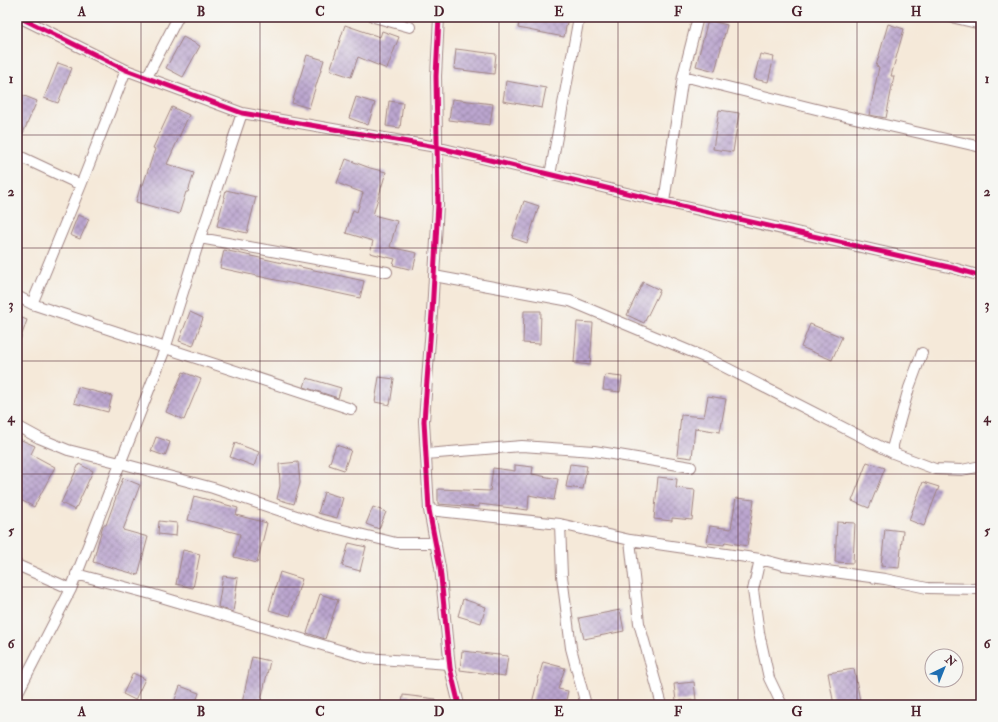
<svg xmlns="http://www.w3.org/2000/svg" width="998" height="722" viewBox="0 0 998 722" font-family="'IM FELL Double Pica',serif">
  <defs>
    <pattern id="building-cross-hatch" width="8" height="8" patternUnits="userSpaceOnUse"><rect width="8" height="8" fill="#bba6cf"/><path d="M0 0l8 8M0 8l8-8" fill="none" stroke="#9a87a8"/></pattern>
  </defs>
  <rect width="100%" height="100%" fill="#f6f6f2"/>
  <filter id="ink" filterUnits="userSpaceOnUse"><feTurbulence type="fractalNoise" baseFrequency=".025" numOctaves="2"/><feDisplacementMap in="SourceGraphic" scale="8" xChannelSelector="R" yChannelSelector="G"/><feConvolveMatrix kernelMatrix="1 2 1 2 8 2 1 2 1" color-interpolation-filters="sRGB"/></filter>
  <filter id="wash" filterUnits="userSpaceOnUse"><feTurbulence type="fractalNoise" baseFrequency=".012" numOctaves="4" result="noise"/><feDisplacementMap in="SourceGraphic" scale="16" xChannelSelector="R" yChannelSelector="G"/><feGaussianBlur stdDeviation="0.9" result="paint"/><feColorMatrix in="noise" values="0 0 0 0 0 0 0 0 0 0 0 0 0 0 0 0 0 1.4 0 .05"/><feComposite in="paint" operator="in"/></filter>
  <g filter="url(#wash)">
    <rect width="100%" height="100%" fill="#f5e9d9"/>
    <g id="blocks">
      <path fill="url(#building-cross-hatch)" d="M 520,17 L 568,17 L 564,37 L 518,28 Z
        M 708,20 L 727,25 L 715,71 L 696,66 Z
        M 888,24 L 904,29 L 891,76 L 894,76 L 886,118 L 869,115 L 879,67 L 876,66 Z
        M 345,25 L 380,37 L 382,31 L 399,37 L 387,69 L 358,57 L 351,77 L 330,70 Z
        M 183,37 L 200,46 L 183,77 L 166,68 Z
        M 456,49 L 496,54 L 494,74 L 454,69 Z
        M 760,54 L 774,57 L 768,82 L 754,79 Z
        M 307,55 L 324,60 L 309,108 L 292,103 Z
        M 58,63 L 72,68 L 58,103 L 44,98 Z
        M 506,81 L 546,88 L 542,108 L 503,101 Z
        M 22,95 L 37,101 L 17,147 L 17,106 Z
        M 356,97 L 375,103 L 368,125 L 349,118 Z
        M 452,99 L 493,104 L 490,125 L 449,120 Z
        M 389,101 L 403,103 L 400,128 L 386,126 Z
        M 172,107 L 189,115 L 167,164 L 194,173 L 188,192 L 186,192 L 179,214 L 136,202 L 141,184 L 143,185 L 155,149 L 153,148 Z
        M 719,110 L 739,113 L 733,152 L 713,149 Z
        M 346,159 L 370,168 L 386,172 L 373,215 L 397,221 L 390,247 L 417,253 L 413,270 L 393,265 L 395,259 L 370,253 L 373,241 L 346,233 L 353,210 L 357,212 L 363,193 L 337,183 Z
        M 226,190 L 256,197 L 247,233 L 217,226 Z
        M 524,201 L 539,206 L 527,243 L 512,238 Z
        M 78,215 L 89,219 L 80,239 L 70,235 Z
        M 224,250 L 364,281 L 360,298 L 220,268 Z
        M 643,282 L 660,290 L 644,323 L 627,315 Z
        M 524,311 L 541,311 L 540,344 L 523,343 Z
        M 190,312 L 203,318 L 193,346 L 179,341 Z
        M 17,316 L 27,320 L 18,346 L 17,346 Z
        M 577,322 L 593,323 L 590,365 L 574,363 Z
        M 810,324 L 842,337 L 832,360 L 801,347 Z
        M 183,372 L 201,379 L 184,420 L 166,412 Z
        M 605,375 L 622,377 L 620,392 L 603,390 Z
        M 379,377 L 394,379 L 390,405 L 375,402 Z
        M 307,378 L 341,388 L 338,398 L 304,387 Z
        M 78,387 L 112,396 L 108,412 L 74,403 Z
        M 708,396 L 726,399 L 720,432 L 695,428 L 692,458 L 677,456 L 681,415 L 704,417 Z
        M 156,437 L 170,442 L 165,456 L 151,451 Z
        M 17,438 L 35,446 L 31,454 L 55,467 L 34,507 L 17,498 Z
        M 235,443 L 259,452 L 254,466 L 230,457 Z
        M 336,445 L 351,450 L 344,470 L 329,465 Z
        M 298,462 L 300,483 L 294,504 L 277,499 L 280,486 L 279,464 Z
        M 867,462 L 885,468 L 869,508 L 852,501 Z
        M 79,464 L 93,471 L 75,510 L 61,503 Z
        M 570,464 L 587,466 L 583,489 L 566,487 Z
        M 515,465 L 533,467 L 532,474 L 558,479 L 554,500 L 529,495 L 528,510 L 479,504 L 479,507 L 438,504 L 438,489 L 490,491 L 493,468 L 515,471 Z
        M 658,477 L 677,479 L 676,488 L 695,490 L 692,520 L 672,518 L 672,521 L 654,519 Z
        M 123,478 L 140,485 L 123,530 L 148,537 L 138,575 L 93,562 L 103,525 L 106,525 Z
        M 923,482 L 939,487 L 924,526 L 909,520 Z
        M 324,492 L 343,498 L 337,518 L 318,513 Z
        M 194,496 L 238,508 L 236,515 L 267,523 L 257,563 L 234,557 L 240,534 L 188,520 Z
        M 736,498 L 754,500 L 747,546 L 725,542 L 724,545 L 707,543 L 710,526 L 731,529 Z
        M 373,507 L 386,512 L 379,529 L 366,524 Z
        M 159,521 L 177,523 L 176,536 L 158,534 Z
        M 837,522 L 855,523 L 853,563 L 835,562 Z
        M 885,529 L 903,531 L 899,568 L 881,566 Z
        M 349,543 L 366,547 L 360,571 L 342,566 Z
        M 183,550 L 200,554 L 193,588 L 176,584 Z
        M 280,572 L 302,579 L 290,616 L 269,610 Z
        M 223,576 L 238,578 L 233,612 L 218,607 Z
        M 320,594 L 338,600 L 325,639 L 307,633 Z
        M 463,599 L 486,607 L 481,623 L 458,616 Z
        M 620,610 L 624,631 L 584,639 L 579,618 Z
        M 462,651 L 508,656 L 505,676 L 460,670 Z
        M 252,657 L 270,661 L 260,705 L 249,705 L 242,703 Z
        M 543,662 L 565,668 L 558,689 L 568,691 L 565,705 L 542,705 L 532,703 L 536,687 Z
        M 854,669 L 860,701 L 834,705 L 828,673 Z
        M 133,673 L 145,679 L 135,700 L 123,694 Z
        M 694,682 L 696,700 L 676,701 L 674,684 Z
        M 180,686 L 199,693 L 195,705 L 173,705 Z
        M 403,695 L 436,699 L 436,705 L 402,705 Z"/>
    </g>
  </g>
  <g filter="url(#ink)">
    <use href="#blocks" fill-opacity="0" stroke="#a08482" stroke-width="1"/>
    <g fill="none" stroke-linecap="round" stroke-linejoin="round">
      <defs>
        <path id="minor" d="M 19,17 L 126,70 L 242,113 L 436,147 L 664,202 L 953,268 L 981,276
          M 374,17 L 410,27
          M 439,17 L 436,76 L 438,204 L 432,313 L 424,421 L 429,510 L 440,567 L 450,668 L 459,705
          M 951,17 L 981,24
          M 683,76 L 824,111 L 981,147
          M 147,77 L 178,17
          M 17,155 L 81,185
          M 550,175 L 579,17
          M 664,202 L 683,76 L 698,17
          M 200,238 L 387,272
          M 434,276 L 570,301 L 711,360 L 893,453 L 935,469 L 962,470 L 981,466
          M 17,296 L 32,304 L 351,409
          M 32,304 L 81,185 L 126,70
          M 17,426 L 39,438 L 68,450 L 120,463 L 213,488 L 323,525 L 396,543 L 436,543
          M 893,453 L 893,445 L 909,388 L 922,353
          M 426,454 L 522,446 L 594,451 L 691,467
          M 429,510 L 560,524 L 630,540 L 760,559 L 783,565 L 885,579 L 927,588 L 981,589
          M 560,524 L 562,576 L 571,648 L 586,705
          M 630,540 L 639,623 L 662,705
          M 760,559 L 753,590 L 759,633 L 769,678 L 782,705
          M 17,565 L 71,589
          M 76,574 L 151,594 L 366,658 L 449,664
          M 17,694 L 71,589 L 165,349 L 200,238 L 242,113"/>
      </defs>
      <use href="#minor" stroke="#a08482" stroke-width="12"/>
      <use href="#minor" stroke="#fff" stroke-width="10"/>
      <defs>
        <path id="cycleway" d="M 19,17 L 126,70 L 242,113 L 436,147 L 664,202 L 953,268 L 981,276
          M 439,17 L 436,76 L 438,204 L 432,313 L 424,421 L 429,510 L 440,567 L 450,668 L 459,705"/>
      </defs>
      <use href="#cycleway" stroke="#f6f6f2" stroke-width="8"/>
      <use href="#cycleway" stroke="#d6006c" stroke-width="5"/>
    </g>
  </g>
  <path fill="none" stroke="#4a1f2b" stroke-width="1" stroke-opacity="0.55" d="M 141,17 L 141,705M 260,17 L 260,705M 380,17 L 380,705M 499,17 L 499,705M 618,17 L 618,705M 738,17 L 738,705M 857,17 L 857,705M 17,135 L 981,135M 17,248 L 981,248M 17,361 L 981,361M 17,474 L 981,474M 17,587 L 981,587"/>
  <rect width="998" height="722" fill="none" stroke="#f6f6f2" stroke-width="44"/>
  <g transform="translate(944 668) rotate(43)"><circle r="19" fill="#f6f6f2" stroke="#b1a0a2"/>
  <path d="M0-3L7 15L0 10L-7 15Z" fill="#1f6fb2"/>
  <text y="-6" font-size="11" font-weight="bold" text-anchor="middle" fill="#4a1f2b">N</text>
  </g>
  <rect x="22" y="22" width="954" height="678" fill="none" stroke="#4a1f2b" stroke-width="1.5"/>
  <g font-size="13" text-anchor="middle" font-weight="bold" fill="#4a1f2b">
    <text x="82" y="16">A</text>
    <text x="201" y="16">B</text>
    <text x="320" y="16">C</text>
    <text x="439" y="16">D</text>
    <text x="559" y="16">E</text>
    <text x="678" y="16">F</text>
    <text x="797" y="16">G</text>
    <text x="916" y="16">H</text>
    <text x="11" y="83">1</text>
    <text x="987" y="83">1</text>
    <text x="11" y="196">2</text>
    <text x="987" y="196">2</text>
    <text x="11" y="309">3</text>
    <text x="987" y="309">3</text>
    <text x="11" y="422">4</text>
    <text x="987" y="422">4</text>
    <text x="11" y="535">5</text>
    <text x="987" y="535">5</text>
    <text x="11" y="648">6</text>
    <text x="987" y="648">6</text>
    <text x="82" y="716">A</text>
    <text x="201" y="716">B</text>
    <text x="320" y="716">C</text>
    <text x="439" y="716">D</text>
    <text x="559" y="716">E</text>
    <text x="678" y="716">F</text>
    <text x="797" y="716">G</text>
    <text x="916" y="716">H</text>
  </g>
</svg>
